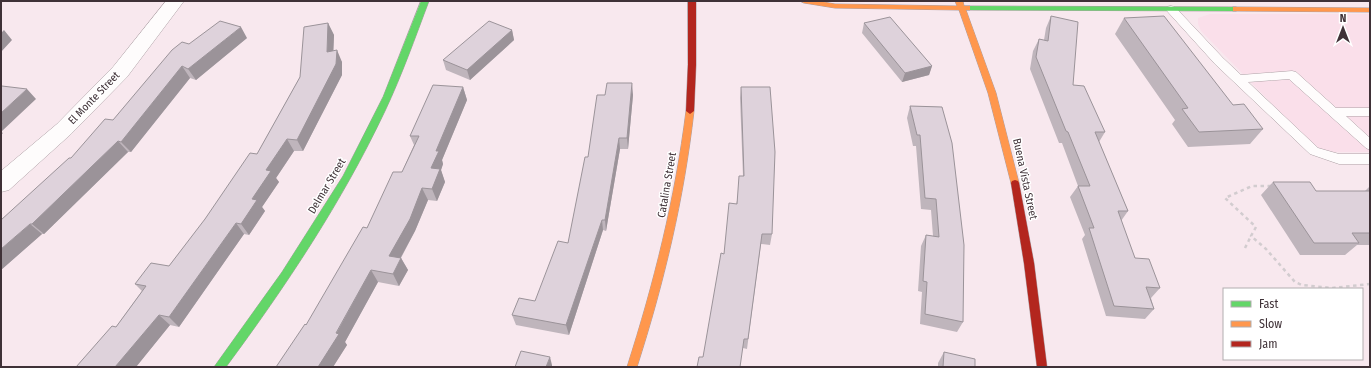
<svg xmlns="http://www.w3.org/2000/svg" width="1371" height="368" viewBox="0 0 1371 368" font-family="'Fira Sans Condensed',sans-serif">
  <rect width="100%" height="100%" fill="#f8e8ee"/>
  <path fill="#fadfea" d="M 1210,14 L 1370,14 L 1370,152 L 1331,152 L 1322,150 L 1311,144 L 1201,31 L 1198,24 L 1198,18 Z"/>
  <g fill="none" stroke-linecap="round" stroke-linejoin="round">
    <defs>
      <path id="lane" d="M 1171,6 L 1175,7 L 1223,58 L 1241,75 L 1292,71 L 1296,72 L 1336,108 L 1370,108 L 1370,116 L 1346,116 L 1370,138 L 1370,150 L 1366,148 L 1289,79 L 1248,82 L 1318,148 L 1339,154 L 1370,154 L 1370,164 L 1339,164 L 1310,154 L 1215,64 L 1167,11 L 1166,9 L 1167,7 Z"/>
      <path id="street" d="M 166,1 L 184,1 L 127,77 L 71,134 L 9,190 L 1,192 L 1,171 L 57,124 L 113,67 Z"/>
      <path id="fast" d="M 421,1 L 429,1 C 415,38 402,75 385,111 C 342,202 286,286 226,367 L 214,367 L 282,272 L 343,176 L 383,97 Z
        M 964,6 L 1236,7 L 1240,9 L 1236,11 L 967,10 L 964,10 Z"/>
      <path id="slow" d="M 800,1 L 818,1 L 835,4 L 957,6 L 955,1 L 963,1 L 964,6 L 970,6 L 970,10 L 966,10 L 996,93 L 1019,183 L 1018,185 L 1012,185 L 1011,183 L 988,93 L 959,10 L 835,8 L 804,3 Z
        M 1233,7 L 1370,8 L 1370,12 L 1236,11 L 1233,11 Z
        M 690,108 L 694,111 C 684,199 664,283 637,367 L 627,367 C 654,283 675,199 686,111 Z"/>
      <path id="jam" d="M 688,1 L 696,1 L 696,65 L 694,111 L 690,114 L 686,111 L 688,65 Z
        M 1015,180 L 1018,181 L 1019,183 L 1034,263 L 1047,367 L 1037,367 L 1024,263 L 1011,183 L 1012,181 Z"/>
    </defs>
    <use href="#lane" stroke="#ac9fa4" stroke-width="1"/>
    <use href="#street" stroke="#ac9fa4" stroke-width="1"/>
    <use href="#fast" stroke="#ac9fa4" stroke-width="1"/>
    <use href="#slow" stroke="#ac9fa4" stroke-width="1"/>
    <use href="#jam" stroke="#ac9fa4" stroke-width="1"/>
    <path stroke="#d2cccf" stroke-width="2.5" stroke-dasharray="3.5 3.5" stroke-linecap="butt" d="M 1271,186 L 1252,186 L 1225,198 L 1256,227 L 1251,236 L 1266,249 L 1295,282 L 1302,285 L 1332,288 L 1370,284
      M 1245,248 L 1251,236"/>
    <use href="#lane" fill="#fefcfc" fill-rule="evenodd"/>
    <use href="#street" fill="#fefcfc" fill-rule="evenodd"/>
    <use href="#fast" fill="#63d668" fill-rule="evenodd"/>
    <use href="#slow" fill="#ff974d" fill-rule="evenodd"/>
    <use href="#jam" fill="#b3261e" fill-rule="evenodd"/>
  </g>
  <path fill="#bfb5bc" d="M 1051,16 L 1073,85 L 1105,132 L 1099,142 L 1128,211 L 1121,221 L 1135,258 L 1160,288 L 1151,298 L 1154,309 L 1145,319 L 1106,316 L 1082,239 L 1085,235 L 1070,197 L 1078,186 L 1062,143 L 1059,143 L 1030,69 L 1033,51 L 1039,39 L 1044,40 L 1046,28 Z
    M 1124,18 L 1263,129 L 1250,144 L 1188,147 L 1172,124 L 1175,120 L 1115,34 Z
    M 328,23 L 334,35 L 333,51 L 342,62 L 342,75 L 303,151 L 294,151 L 276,178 L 279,182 L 262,207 L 265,211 L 249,235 L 244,234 L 179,327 L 170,325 L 136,367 L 76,367 L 116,327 L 142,291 L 135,284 L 169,266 L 257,154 L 300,77 Z
    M 864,23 L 932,66 L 929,75 L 902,82 L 862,33 Z
    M 512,30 L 514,40 L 470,80 L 446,70 L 443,60 Z
    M 247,38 L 196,80 L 190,78 L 131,152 L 128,152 L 44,234 L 42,234 L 1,270 L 71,158 L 113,120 L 189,44 Z
    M 463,87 L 467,100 L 442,160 L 443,164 L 441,170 L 445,182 L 437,201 L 428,200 L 415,231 L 401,258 L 408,270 L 399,286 L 378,282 L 345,342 L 347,345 L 333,367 L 276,367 L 306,325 L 402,172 L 414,145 L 410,136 Z
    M 741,87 L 772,234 L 770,245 L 761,244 L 747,349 L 743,348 L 703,357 L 724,254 L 743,176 L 740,98 Z
    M 633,95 L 628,149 L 620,149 L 606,231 L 603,230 L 569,335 L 516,325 L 512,315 L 535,301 L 568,243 L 588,157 Z
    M 910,106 L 942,107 L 963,322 L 957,332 L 920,324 L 922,292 L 918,291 L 921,246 L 926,235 L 933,236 L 931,210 L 921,209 L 916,146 L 913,146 L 907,118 Z
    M 1273,182 L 1316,191 L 1365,191 L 1370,186 L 1370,245 L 1357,245 L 1345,255 L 1300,255 L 1261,195 Z
    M 944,352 L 975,367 L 938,367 L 938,363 Z"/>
  <path fill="#9b9399" d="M 328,23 L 334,35 L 333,63 L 327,52 Z
    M 241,27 L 247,38 L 196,80 L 188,69 Z
    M 4,30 L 12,40 L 1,52 L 1,33 Z
    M 512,30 L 514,40 L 470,80 L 467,70 Z
    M 337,50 L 342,62 L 342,75 L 303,151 L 297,140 Z
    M 182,66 L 190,78 L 131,152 L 121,142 Z
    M 932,66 L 929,75 L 902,82 L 905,73 Z
    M 632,83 L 633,95 L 628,149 L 627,138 Z
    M 463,87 L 467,100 L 442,160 L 443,164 L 441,170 L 445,182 L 437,201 L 432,189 L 431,168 L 436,151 Z
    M 27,89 L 36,99 L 1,132 L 3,133 L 1,135 L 1,113 Z
    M 619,138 L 620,149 L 606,231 L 605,220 Z
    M 287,139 L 294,151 L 276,178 L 279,182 L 262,207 L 265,211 L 249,235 L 241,224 L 266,170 Z
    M 118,141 L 128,152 L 44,234 L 32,224 Z
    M 422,188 L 428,200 L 415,231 L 395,268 L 389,256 Z
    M 602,220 L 603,230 L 569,335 L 566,325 Z
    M 236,223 L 244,234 L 179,327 L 169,317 Z
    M 30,224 L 42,234 L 1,270 L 1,249 Z
    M 401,258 L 408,270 L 399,286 L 393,274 Z
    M 371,270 L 378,282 L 345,342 L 347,345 L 333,367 L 318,367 Z
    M 159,315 L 170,325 L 136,367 L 115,367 Z
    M 550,357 L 552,365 L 552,367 L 546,367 Z"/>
  <path fill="#ded2db" stroke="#9b9399" d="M 1051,16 L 1078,22 L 1073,85 L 1084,86 L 1105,132 L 1095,132 L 1128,211 L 1118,211 L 1135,258 L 1149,259 L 1160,288 L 1146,287 L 1154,309 L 1114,306 L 1089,228 L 1094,228 L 1078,186 L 1090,186 L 1068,132 L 1066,131 L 1036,57 L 1039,39 L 1048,41 Z
    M 1164,16 L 1233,105 L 1244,104 L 1263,129 L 1199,132 L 1182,109 L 1188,108 L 1124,18 Z
    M 890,17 L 932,66 L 905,73 L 864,23 Z
    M 220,21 L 241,27 L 188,69 L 182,66 L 121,142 L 118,141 L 32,224 L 30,224 L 1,249 L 1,220 L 69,158 L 71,158 L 105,119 L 113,120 L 172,50 L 182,42 L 189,44 Z
    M 489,21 L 512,30 L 467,70 L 443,60 Z
    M 328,23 L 327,52 L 337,50 L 336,64 L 297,140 L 287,139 L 266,170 L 271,171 L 252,199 L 257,200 L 241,224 L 236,223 L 169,317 L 159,315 L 115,367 L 76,367 L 112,326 L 116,327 L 146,286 L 135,284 L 151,263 L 169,266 L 205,219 L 250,153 L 257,154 L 300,77 L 304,27 Z
    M 607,83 L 632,83 L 627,138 L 619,138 L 605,220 L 602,220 L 566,325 L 512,315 L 519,298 L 535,301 L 558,241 L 568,243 L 585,157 L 588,157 L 597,95 L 605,95 Z
    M 433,85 L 463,87 L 436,151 L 439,151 L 431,168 L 440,169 L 432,189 L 422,188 L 410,219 L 389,256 L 401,258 L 393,274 L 371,270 L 336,333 L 339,334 L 318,367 L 276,367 L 305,324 L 306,325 L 363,227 L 367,228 L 393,172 L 402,172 L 419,136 L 410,136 Z
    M 2,86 L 27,89 L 1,113 L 1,87 Z
    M 741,87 L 770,87 L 775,152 L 772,234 L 762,234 L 748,339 L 744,339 L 740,367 L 697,367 L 699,357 L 703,357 L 721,253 L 724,254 L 729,203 L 737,204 L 739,176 L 744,176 Z
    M 910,106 L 942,107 L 952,143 L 964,245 L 963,322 L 925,314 L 927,282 L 923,281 L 926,235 L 939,237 L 936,199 L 925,198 L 920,135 L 917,135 Z
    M 1273,182 L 1310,182 L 1316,191 L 1370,191 L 1370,233 L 1352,233 L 1359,243 L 1314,243 Z
    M 521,351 L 550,357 L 546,367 L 515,367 Z
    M 944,352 L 975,359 L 975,367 L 943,367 Z"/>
  <g text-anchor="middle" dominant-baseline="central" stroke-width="3" stroke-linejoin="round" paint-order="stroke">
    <g font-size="11" fill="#3f3137" stroke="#fff">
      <text transform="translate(94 98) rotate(-46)">El Monte Street</text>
      <text transform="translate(1025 179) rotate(78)">Buena Vista Street</text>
      <text transform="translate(667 185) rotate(-80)">Catalina Street</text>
      <text transform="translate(327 186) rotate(-59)">Delmar Street</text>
    </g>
  </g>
  <rect width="1371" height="368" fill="none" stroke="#3f3137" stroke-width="4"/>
  <rect x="1223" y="288" width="140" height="72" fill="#ffffff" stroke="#b2adaf"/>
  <rect x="1231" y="301" width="20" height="6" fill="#63d668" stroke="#b2adaf"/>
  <text x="1259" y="308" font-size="12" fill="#3f3137">Fast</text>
  <rect x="1231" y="321" width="20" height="6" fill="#ff974d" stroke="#b2adaf"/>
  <text x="1259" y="328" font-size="12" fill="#3f3137">Slow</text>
  <rect x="1231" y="341" width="20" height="6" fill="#b3261e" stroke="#b2adaf"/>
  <text x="1259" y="348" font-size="12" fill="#3f3137">Jam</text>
  <g transform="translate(1343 28)" stroke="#ffffff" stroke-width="3" paint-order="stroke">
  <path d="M0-3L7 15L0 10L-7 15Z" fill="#3f3137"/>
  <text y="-6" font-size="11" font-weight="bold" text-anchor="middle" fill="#3f3137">N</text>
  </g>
</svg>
